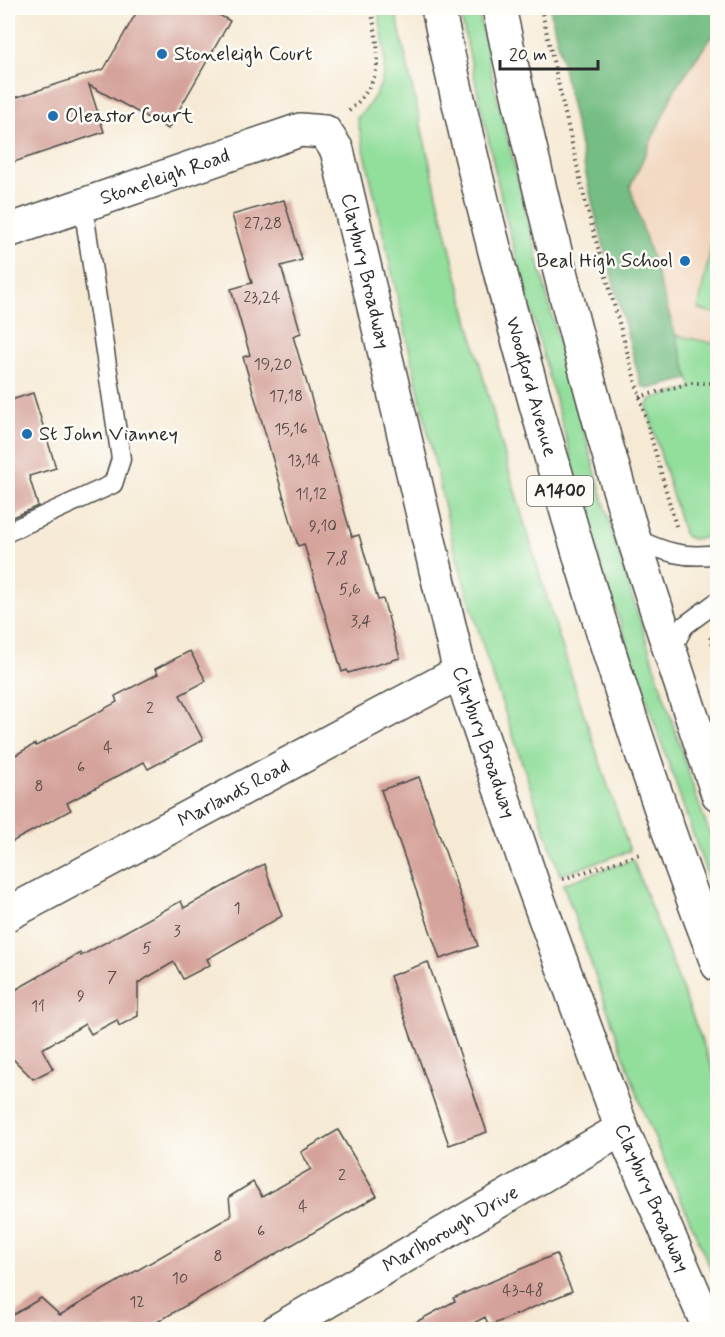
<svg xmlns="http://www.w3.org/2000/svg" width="725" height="1337" viewBox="0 0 725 1337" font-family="Mynerve,sans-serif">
  <rect width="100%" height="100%" fill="#fdfcf7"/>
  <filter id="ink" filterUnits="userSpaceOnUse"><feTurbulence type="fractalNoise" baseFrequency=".0167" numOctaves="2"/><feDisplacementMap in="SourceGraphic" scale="12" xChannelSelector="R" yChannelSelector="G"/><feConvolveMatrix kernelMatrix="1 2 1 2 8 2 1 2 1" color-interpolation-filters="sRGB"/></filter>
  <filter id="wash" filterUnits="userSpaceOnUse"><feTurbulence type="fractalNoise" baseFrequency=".008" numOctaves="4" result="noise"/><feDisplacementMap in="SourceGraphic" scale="24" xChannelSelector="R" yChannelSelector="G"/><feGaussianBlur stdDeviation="1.35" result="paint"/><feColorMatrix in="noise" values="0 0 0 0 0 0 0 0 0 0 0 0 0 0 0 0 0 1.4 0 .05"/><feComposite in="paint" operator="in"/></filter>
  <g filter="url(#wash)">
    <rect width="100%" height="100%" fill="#f6ead5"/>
    <path fill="#f1d5bd" d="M 594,8 L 717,8 L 717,459 L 689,379 L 630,187 Z"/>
    <path fill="#92de9b" stroke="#5e8463" stroke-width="1.5" d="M 378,8 L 395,8 C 440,220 494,432 560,640 C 582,710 606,780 630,851 L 560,875 L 487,659 L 454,548 L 357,118 C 395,80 385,56 378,8 Z
      M 459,8 L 478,8 L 494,85 L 563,359 L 620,558 L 696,796 L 717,854 L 717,904 L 602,570 L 506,219 Z
      M 717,219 L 718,314 L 717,314 L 698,309 Z
      M 675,335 L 717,344 L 718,537 L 716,537 L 691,539 L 684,535 L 647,407 L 651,399 L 692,388 Z
      M 633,860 L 717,1081 L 717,1284 L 644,1113 L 563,884 Z"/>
    <path fill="#75bd83" stroke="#507457" stroke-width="1.5" d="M 550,8 L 717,8 L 717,29 L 676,87 L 630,187 L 689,379 L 648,389 L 641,385 L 593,206 Z"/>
    <g id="blocks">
      <path fill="#d4a29a" d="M 139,8 L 207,8 L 230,21 L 168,129 L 89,85 L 104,132 L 8,164 L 8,100 L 104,69 Z
        M 284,200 L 302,260 L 281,266 L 301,333 L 293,336 L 352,537 L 359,535 L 378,600 L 383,599 L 400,658 L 348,673 L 347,670 L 342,672 L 304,544 L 298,546 L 243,357 L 250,355 L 231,289 L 252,283 L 232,215 Z
        M 33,393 L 56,468 L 29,476 L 38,506 L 8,519 L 8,401 Z
        M 190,651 L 206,681 L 180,695 L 203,740 L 148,769 L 144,762 L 67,803 L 71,810 L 8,844 L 8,759 L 35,744 L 36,746 L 117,702 L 115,696 L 158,674 L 155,669 Z
        M 419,777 L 478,946 L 440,959 L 381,790 Z
        M 264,864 L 282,916 L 207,959 L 210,965 L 183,979 L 174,962 L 138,983 L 138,1016 L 119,1026 L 117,1020 L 91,1034 L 85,1024 L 42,1049 L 53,1069 L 33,1079 L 8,1054 L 8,994 L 80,953 L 81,956 L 181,901 L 184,908 Z
        M 428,962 L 487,1132 L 449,1145 L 390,976 Z
        M 338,1130 L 377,1196 L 145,1329 L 8,1329 L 8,1318 L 41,1298 L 60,1315 L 231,1216 L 229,1197 L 253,1182 L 262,1197 L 311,1169 L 301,1152 Z
        M 556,1254 L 572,1291 L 489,1326 L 485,1317 L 463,1329 L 403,1329 L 455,1301 L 453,1298 Z"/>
    </g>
  </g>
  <g filter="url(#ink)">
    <use href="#blocks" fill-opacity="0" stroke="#494844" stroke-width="1.5"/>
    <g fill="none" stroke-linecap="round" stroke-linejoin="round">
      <defs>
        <path id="lane" d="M 8,532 L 113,484 L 121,459 L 83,205
          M 634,538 C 664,552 684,559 718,554
          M 670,653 L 684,626 L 718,601"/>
        <g id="street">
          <path id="s1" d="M 8,231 L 300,130 L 325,132 L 337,150 L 460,672 L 534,888 L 622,1129 L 710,1330"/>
          <path id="s2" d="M 8,914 L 460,672"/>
          <path id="s3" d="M 278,1330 L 622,1129"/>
        </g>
        <g id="highway">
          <path id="s4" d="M 438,8 C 471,165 511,320 556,474 C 603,640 656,804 718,965"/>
          <path d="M 499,8 C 537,186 581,365 634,539 C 661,625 689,709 718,794"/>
        </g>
      </defs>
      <use href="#lane" stroke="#494844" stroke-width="21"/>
      <use href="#street" stroke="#494844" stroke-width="36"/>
      <use href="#highway" stroke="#494844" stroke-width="36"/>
      <path stroke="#494844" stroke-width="4" stroke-dasharray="1.5 4.5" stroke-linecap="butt" d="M 541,8 L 586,205 L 676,526
        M 349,111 C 387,76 379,53 371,8
        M 639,397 L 691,383 L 718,383
        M 710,637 L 718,658
        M 563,879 L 640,854"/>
      <use href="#lane" stroke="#fff" stroke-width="18"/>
      <use href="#street" stroke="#fff" stroke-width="33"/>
      <use href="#highway" stroke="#fff" stroke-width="33"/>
    </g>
  </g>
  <g fill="#1f6fb2" stroke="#fdfcf7" stroke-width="2">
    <circle cx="162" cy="54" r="6"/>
    <circle cx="53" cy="116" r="6"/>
    <circle cx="685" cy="261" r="6"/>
    <circle cx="27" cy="434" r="6"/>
  </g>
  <g text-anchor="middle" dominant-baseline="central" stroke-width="5" stroke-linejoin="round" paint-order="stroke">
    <g font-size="16" fill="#554947">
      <text x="263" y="223">27,28</text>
      <text x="262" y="297">23,24</text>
      <text x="273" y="364">19,20</text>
      <text x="286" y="396">17,18</text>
      <text x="291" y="429">15,16</text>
      <text x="304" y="460">13,14</text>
      <text x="311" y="494">11,12</text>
      <text x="323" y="526">9,10</text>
      <text x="337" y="558">7,8</text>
      <text x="350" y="589">5,6</text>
      <text x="361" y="621">3,4</text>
      <text x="150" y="708">2</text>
      <text x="108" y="747">4</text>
      <text x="81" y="767">6</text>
      <text x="39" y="786">8</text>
      <text x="237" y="908">1</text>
      <text x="177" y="931">3</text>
      <text x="147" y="948">5</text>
      <text x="112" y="977">7</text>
      <text x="81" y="996">9</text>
      <text x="38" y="1006">11</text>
      <text x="342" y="1175">2</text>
      <text x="303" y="1206">4</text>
      <text x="261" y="1231">6</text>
      <text x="218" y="1256">8</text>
      <text x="180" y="1278">10</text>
      <text x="523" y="1290">43-48</text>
      <text x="137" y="1302">12</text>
    </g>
    <rect fill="#fdfcf7" stroke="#6a6a68" stroke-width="1.5" x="527" y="476" width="66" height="30" rx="4.5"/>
    <g font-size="18" font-weight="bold" fill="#2b2b2b">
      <text x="560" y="491">A1400</text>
    </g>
    <g font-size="20" fill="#2b2b2b" stroke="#fdfcf7" text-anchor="start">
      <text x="174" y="54">Stoneleigh Court</text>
      <text x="65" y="116">Oleastor Court</text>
      <text x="673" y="261" text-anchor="end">Beal High School</text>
      <text x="39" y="434">St John Vianney</text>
    </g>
    <g font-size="20" fill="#2b2b2b" stroke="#fdfcf7">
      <text stroke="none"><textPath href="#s1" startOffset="166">Stoneleigh Road</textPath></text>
      <text stroke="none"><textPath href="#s1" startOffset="480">Claybury Broadway</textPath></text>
      <text stroke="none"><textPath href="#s4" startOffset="390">Woodford Avenue</textPath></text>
      <text stroke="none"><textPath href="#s1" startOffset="966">Claybury Broadway</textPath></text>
      <text stroke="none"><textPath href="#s2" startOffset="256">Marlands Road</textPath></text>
      <text stroke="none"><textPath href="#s1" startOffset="1452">Claybury Broadway</textPath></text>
      <text stroke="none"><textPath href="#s3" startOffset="200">Marlborough Drive</textPath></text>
    </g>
  </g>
  <rect width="725" height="1337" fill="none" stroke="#fdfcf7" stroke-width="30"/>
  <path d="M500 60v9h98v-9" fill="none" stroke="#2b2b2b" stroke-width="3"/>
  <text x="509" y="60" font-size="18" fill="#2b2b2b" stroke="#fdfcf7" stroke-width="4.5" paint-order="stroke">20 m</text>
</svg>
